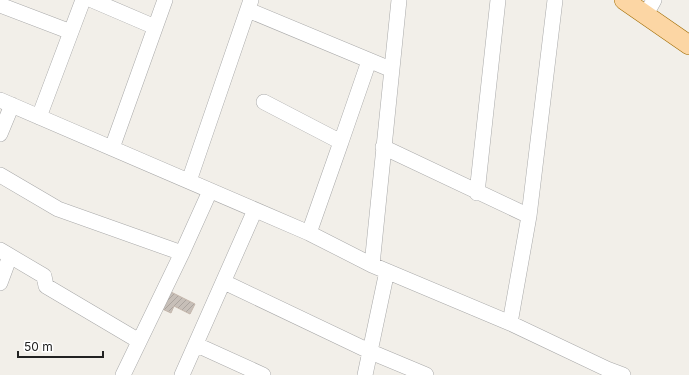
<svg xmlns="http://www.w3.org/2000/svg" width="689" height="375" viewBox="0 0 689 375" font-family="Inter,sans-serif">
  <defs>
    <pattern id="building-hatch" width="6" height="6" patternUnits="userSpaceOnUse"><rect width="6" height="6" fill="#c7bfb8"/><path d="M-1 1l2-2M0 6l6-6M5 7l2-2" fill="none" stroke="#aba49e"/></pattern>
  </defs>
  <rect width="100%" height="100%" fill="#f2efe9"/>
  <path fill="url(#building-hatch)" stroke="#c4b6ab" d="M 167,290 L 195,304 L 190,314 L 174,306 L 171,313 L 158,307 Z"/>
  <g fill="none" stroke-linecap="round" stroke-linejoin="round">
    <defs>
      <path id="minor" d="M 92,0 L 155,27
        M 0,5 L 71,32
        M 248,10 L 390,69
        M 645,16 L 654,0
        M 0,100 L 309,233 L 372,265 L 510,323 L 607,369 L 623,375
        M 264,102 L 341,142 L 309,233
        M 39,117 L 83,0
        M 0,134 L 12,105
        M 341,142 L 369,61
        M 383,147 L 529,216
        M 112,148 L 165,0
        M 0,175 L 58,209 L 182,253
        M 189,181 L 251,0
        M 477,193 L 498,0
        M 0,250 L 44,276 L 46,286 L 139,341
        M 372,265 L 399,0
        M 224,282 L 371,352 L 426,375
        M 0,283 L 10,256
        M 510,323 L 529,216 L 555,0
        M 197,345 L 263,375
        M 123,375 L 182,253 L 210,191
        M 182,375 L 255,210
        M 365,375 L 387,271"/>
      <path id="major" d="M 624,0 L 689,45"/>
    </defs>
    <use href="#minor" stroke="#a9a9a9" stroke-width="16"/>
    <use href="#major" stroke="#a06b00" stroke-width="20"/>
    <use href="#minor" stroke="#fff" stroke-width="15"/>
    <use href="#major" stroke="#fcd6a4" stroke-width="19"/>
  </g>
  <path d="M18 351v6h85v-6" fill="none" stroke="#222222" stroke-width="2"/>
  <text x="24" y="351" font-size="12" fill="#222222" stroke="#ffffff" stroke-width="3" paint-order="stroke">50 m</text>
</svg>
